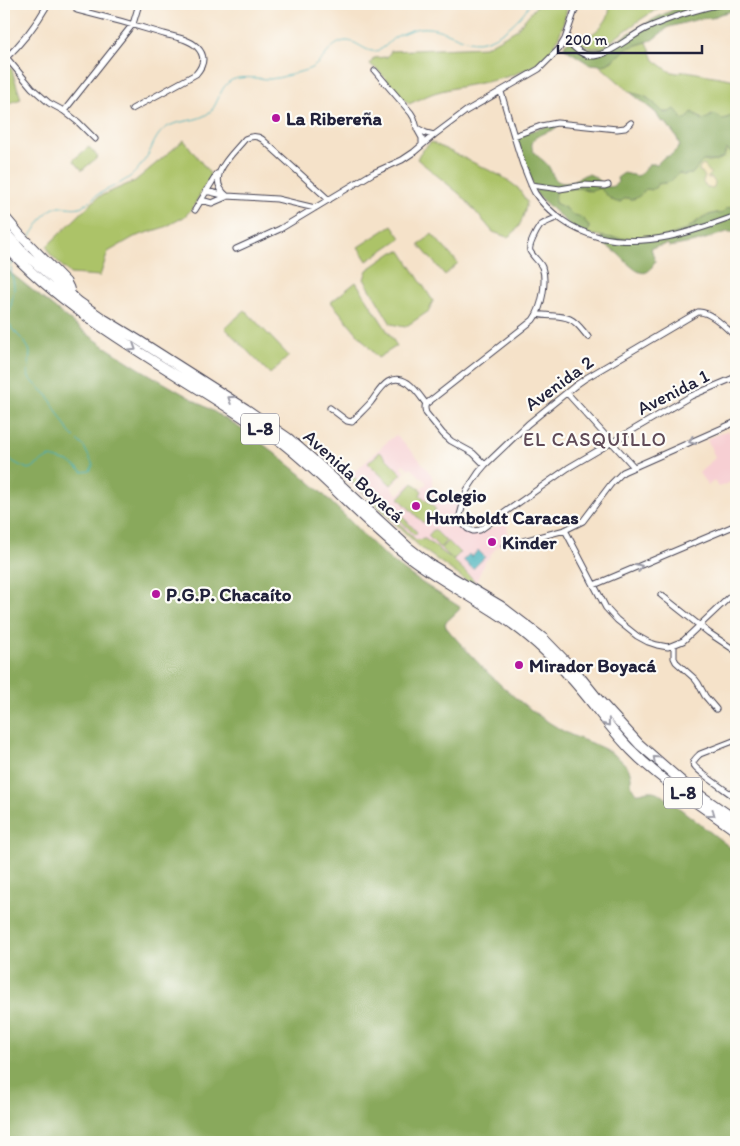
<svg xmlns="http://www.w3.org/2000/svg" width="740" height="1146" viewBox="0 0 740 1146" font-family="Itim,sans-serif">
  <rect width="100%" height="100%" fill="#fdfcf7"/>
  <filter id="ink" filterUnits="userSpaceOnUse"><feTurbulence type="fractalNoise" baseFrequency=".02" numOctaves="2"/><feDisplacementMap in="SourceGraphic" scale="10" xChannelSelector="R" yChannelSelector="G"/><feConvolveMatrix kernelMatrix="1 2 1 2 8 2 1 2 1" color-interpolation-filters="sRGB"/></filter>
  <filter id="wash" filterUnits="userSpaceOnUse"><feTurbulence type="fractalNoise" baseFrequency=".0096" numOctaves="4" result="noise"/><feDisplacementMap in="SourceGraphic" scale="20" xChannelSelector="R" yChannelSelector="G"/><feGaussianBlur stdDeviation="1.12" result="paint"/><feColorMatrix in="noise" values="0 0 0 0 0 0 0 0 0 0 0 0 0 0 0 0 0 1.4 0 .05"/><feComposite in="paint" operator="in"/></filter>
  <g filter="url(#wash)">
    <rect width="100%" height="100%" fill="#f5e2c9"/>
    <path fill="#f7cfd3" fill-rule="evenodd" d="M 728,430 L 736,447 L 736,480 L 719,487 L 714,480 L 708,486 L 699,473 L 715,458 L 707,439 Z
      M 396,435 L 419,459 L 432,476 L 432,487 L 439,495 L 442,498 L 455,500 L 458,503 L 457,510 L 453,517 L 459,524 L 471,534 L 477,535 L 499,525 L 507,520 L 508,538 L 495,549 L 485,562 L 475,584 L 468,582 L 421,548 L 346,480 L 388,441 ZM 403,464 L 409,469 L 411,468 L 427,483 L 419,490 L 410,483 L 398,495 L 391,487 L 406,471 L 401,467 Z"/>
    <path fill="#acc368" stroke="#677252" d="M 538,4 L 568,4 C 565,17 562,32 555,44 C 531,83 473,81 434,93 C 426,96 418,100 409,104 C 395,92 385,75 370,64 L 374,58 L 387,57 L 391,51 L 485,47 L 516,30 Z
      M 609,4 L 665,4 L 640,20 L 603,47 L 593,48 L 580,43 C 592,34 613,22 609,4 Z
      M 647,42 L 654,60 L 669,71 L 677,73 L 686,71 L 736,80 L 736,118 L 735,116 L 722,119 L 719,116 L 711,115 L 708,119 L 703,120 L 696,114 L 683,120 L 680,117 L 678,112 L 663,112 L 654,103 L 646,97 L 630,92 L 598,64 L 602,65 L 611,62 L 627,48 Z
      M 11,67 L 21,99 L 4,105 L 4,69 Z
      M 184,140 L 211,175 L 192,209 L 184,217 L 165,227 L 134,237 L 108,252 L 100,276 L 70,274 L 50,254 L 47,246 L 98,197 L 135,181 Z
      M 431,142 L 503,177 L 518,188 L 527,202 C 524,215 520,232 507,237 L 493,232 L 462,196 L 417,159 L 420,153 Z
      M 89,147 L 98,157 L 82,170 L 73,160 Z
      M 726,149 L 733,154 L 736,155 L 736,206 L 727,208 L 721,214 L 716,213 L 703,217 L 678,235 L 630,241 L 587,234 L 589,227 C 586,220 580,216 573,216 L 567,209 L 555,203 L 555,193 L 558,190 L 579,188 L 587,191 L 600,188 L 620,202 L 624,199 L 640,195 L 646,189 L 655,188 L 658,184 L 662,183 L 666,183 L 679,173 L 683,175 L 692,174 L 700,164 L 703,161 C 711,163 717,161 724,157 Z
      M 392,225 L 401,238 L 367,261 L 358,247 Z
      M 432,234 L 458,263 L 445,275 L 419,245 Z
      M 401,251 L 433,301 L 429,311 L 405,327 L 391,324 L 364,279 L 367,270 L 393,252 Z
      M 356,282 L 397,346 L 378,358 L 331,302 Z
      M 245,310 L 289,356 L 270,374 L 225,328 Z
      M 380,452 L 402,474 L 391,485 L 368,463 Z
      M 354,477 L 416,540 L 425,539 L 453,560 L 441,548 L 448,541 L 460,553 L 453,560 L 473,579 L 475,584 L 468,582 L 421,548 L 349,479 Z
      M 413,483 L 422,491 L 420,495 L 435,508 L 435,512 L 423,523 L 399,498 Z
      M 380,493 L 417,532 L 415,535 L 377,496 Z
      M 434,529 L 446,541 L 440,548 L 428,536 Z"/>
    <path fill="#89a95c" stroke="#56664c" d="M 685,4 L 736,4 L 736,10 L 720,14 L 712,18 L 699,19 L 669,27 L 652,40 L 627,48 L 621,54 L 607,64 L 602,65 L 589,64 L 567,50 L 564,47 L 565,44 L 571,40 C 583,44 588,53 603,48 L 656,18 Z
      M 630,92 L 646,97 L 654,103 L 663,112 L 667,113 L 675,109 C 679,112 679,116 683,120 L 687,119 L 692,112 L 703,120 L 715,114 L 722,119 L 727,118 L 730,116 L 736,118 L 736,155 L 733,154 L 726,149 L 724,157 L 716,161 L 703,161 L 700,164 L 692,174 L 683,175 L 679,173 L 670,182 L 658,184 L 655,188 L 651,190 L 646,189 C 642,193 638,199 632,199 C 626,200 631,196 624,199 C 623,200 622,201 620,202 C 613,204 604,192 600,188 L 591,191 L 579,188 L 558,190 L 555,193 L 555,203 L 567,209 L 573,215 C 580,215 586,220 589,227 L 587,234 L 573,228 L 537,195 L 514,136 L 557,123 L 557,127 C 552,132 526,136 533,150 C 536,157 545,160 549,167 C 553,174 553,181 563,183 C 575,184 582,174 588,174 C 598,175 606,196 618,182 L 617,178 L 624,173 L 637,176 L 641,174 L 649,164 L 657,164 L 663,158 L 671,155 L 680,146 L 677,138 L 667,124 L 660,120 L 656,113 Z
      M 736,206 L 736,232 L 727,232 L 696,242 L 669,247 L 668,244 L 651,248 L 655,261 C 645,287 629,263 617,253 C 611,248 602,246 601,237 L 653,240 L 686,230 L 703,217 L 716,213 L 721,214 L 727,208 Z
      M 4,268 C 43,297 79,331 121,357 C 169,388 223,413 268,448 C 291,466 314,484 334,505 C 352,522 368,542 388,558 C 410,576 435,591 460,607 L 459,610 L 445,623 L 446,627 C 453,636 461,644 469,653 C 496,683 527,710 563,731 C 581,741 601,744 617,757 C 622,761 628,766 630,772 C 633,781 628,783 636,793 C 642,794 643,791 649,791 C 657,790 663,796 669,800 L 736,852 L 736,1142 L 4,1142 Z"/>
    <path fill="#eeda9e" stroke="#887e6c" d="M 704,165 L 711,174 L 707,178 L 712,178 L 715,183 L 713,189 L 708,188 L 703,183 L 703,181 L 705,177 L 702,172 L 699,171 L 700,167 Z"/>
    <path fill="#3fafb9" stroke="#30687a" d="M 478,550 L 485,557 L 473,569 L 463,560 L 469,554 L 472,557 Z"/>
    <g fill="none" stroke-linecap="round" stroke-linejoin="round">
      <path stroke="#3fafb9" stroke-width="1" d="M 732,126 L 736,124
        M 29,238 C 36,230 41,218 49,211 C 60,202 73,211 82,206 C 88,203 92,199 97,195 C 107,189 118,185 127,179 C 137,172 143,163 149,153 C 153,145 156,136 163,130 C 176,118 198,124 211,111 C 219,102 220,86 232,80 C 243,75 258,79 270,79 C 281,78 292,74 303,71 C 324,66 326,47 341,42 C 355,37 364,53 376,51 C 383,50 389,42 394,38 C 400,34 408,31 415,29 C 435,24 451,36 469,41 C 492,47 519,21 530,4
        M 4,456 L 19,465 L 28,469 L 32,468 L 47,458 L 51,457 L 71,463 L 83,472 L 90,471 L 93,465 L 84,447 L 69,432 L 48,396 L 31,380 L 28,376 L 30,353 L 29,349 L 24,341 L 12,329 L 8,321 L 14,290 C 15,279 7,270 14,260"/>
    </g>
  </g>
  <g filter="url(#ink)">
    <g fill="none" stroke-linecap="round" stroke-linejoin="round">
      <defs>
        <path id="street" d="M 77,10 C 106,17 135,25 164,34 C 175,37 189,39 197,47 C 206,56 204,65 196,74 L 132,109
          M 565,39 C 573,46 582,57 594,56 C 609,55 631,36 645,29 C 667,19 699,8 722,4
          M 6,57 L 32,88 L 49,103 L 64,111 L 78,122 L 95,139
          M 4,60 C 22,43 36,25 48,4
          M 375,71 L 411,113 L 414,118 L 417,128 L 426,133 L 434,135
          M 501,92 C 508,116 515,141 523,165 C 527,174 530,184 535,193 C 542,204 551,212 562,220 C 574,229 584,233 599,237 C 647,248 692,232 736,216
          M 64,111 L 133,24 L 139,4
          M 417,129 L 422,138 L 422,145
          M 514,136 L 541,126 L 557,123 L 617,129 L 625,128 L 631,123
          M 531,185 L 560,189 L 584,185 L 605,186 L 608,185
          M 206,191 L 227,196 L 277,199 L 315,208
          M 227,196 C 204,177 232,155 245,139 C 251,136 256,135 262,139 L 329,200
          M 201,200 L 212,203 L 226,197
          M 195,210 L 217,174
          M 236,249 L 280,229 L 373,173 L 402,160 L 414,152 L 434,135 L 466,111 L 539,69 L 559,49 L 565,39 L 577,4
          M 537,314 C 548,317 560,314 570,319 C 577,322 583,331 588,337
          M 736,337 C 727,329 711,311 698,312 L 586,378 L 576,385 L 528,424 L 485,465 L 479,472 L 467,490 L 460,515 L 462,523 L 468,529 L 473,531 L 480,530 L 568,468 L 691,396 L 736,377
          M 567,393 L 634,467
          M 330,408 L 347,421 L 352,422 C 358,415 365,409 371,402 C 380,390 389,371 408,383 C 415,388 421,397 426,404
          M 485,465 L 473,453 L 451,441 L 443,434 L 426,413 C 425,409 424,407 426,404 L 533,320 C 542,308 547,281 542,267 C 539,261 533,257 530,251 C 528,246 537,230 540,226 C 545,222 552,220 558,217
          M 565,530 L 606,608 L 617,620 L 637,636 L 648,642 L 657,645 L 668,647 L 683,641 L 736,591
          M 504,546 L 565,530 L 583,521 L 611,484 L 623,472 L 736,422
          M 594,585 L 736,525
          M 661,595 L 709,633 L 736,651
          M 674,645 L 674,658 L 676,662 L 695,679 L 698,683 L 705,696 L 716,709
          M 736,740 L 700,754 C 698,756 694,759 693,763 C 693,769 730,793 736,798"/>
        <path id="highway" d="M 4,216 L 20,235 L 66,282 L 69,288 L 70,292
          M 4,231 L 23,252 L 79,302 L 102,318 L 138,340 L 246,409 L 288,438 L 318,464 L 408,547 L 430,564 L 501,606 L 543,638 L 577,673 L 598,699 L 639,744 L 687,786 L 736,820
          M 4,244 C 67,315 162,364 241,416 C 254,425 268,433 281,442 C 325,476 361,519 404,553 C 446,587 497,607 537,644 C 547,653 558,663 567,674 C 590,698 608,727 631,750 C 662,782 701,805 736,831"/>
      </defs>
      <use href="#street" stroke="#423f50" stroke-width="7"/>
      <use href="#highway" stroke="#423f50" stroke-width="11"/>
      <use href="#street" stroke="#fff" stroke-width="5"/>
      <use href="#highway" stroke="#fff" stroke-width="9"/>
    </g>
    <defs><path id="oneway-chevron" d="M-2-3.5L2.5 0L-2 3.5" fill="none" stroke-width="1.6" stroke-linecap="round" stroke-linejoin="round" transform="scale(1.25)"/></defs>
    <g stroke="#9c9ca7">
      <use href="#oneway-chevron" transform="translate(133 348) rotate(32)"/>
      <use href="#oneway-chevron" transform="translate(231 399) rotate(-147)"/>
      <use href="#oneway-chevron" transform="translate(692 441) rotate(156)"/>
      <use href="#oneway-chevron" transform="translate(639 567) rotate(-23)"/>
      <use href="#oneway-chevron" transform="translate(607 723) rotate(51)"/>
      <use href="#oneway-chevron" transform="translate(656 759) rotate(-138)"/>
      <use href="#oneway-chevron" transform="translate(712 814) rotate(36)"/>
    </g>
  </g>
  <g fill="#b5179e" stroke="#fdfcf7" stroke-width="2">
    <circle cx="276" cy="118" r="5"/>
    <circle cx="416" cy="506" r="5"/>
    <circle cx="492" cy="542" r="5"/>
    <circle cx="156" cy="594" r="5"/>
    <circle cx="519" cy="665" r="5"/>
  </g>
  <g text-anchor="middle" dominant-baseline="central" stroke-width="4.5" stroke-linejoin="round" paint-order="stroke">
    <g fill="#fdfcf7" stroke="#646373" stroke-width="1">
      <rect x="241" y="413.5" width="38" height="31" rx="4"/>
      <rect x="664" y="777.5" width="38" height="31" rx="4"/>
    </g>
    <g font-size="18" font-weight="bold" fill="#22223b">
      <text x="260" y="429">L-8</text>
      <text x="683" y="793">L-8</text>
    </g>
    <g font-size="19" font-weight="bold" fill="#22223b" stroke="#fdfcf7" text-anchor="start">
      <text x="286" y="118">La Ribereña</text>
      <text x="426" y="495">Colegio<tspan x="426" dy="22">Humboldt Caracas</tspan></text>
      <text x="502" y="542">Kinder</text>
      <text x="166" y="594">P.G.P. Chacaíto</text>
      <text x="529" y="665">Mirador Boyacá</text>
    </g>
    <g font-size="19" fill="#22223b" stroke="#fdfcf7">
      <text transform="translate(559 383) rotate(-36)">Avenida 2</text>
      <text transform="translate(673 392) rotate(-27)">Avenida 1</text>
      <text transform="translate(354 476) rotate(42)">Avenida Boyacá</text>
    </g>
    <g font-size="20" letter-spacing="1" fill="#604b58" stroke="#fdfcf7">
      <text x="595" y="439">EL CASQUILLO</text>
    </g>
  </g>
  <rect width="740" height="1146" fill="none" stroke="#fdfcf7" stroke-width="20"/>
  <path d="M558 45v8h144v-8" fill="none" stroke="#22223b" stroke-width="2.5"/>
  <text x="565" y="45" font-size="15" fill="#22223b" stroke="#fdfcf7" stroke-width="4" paint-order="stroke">200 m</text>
</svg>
